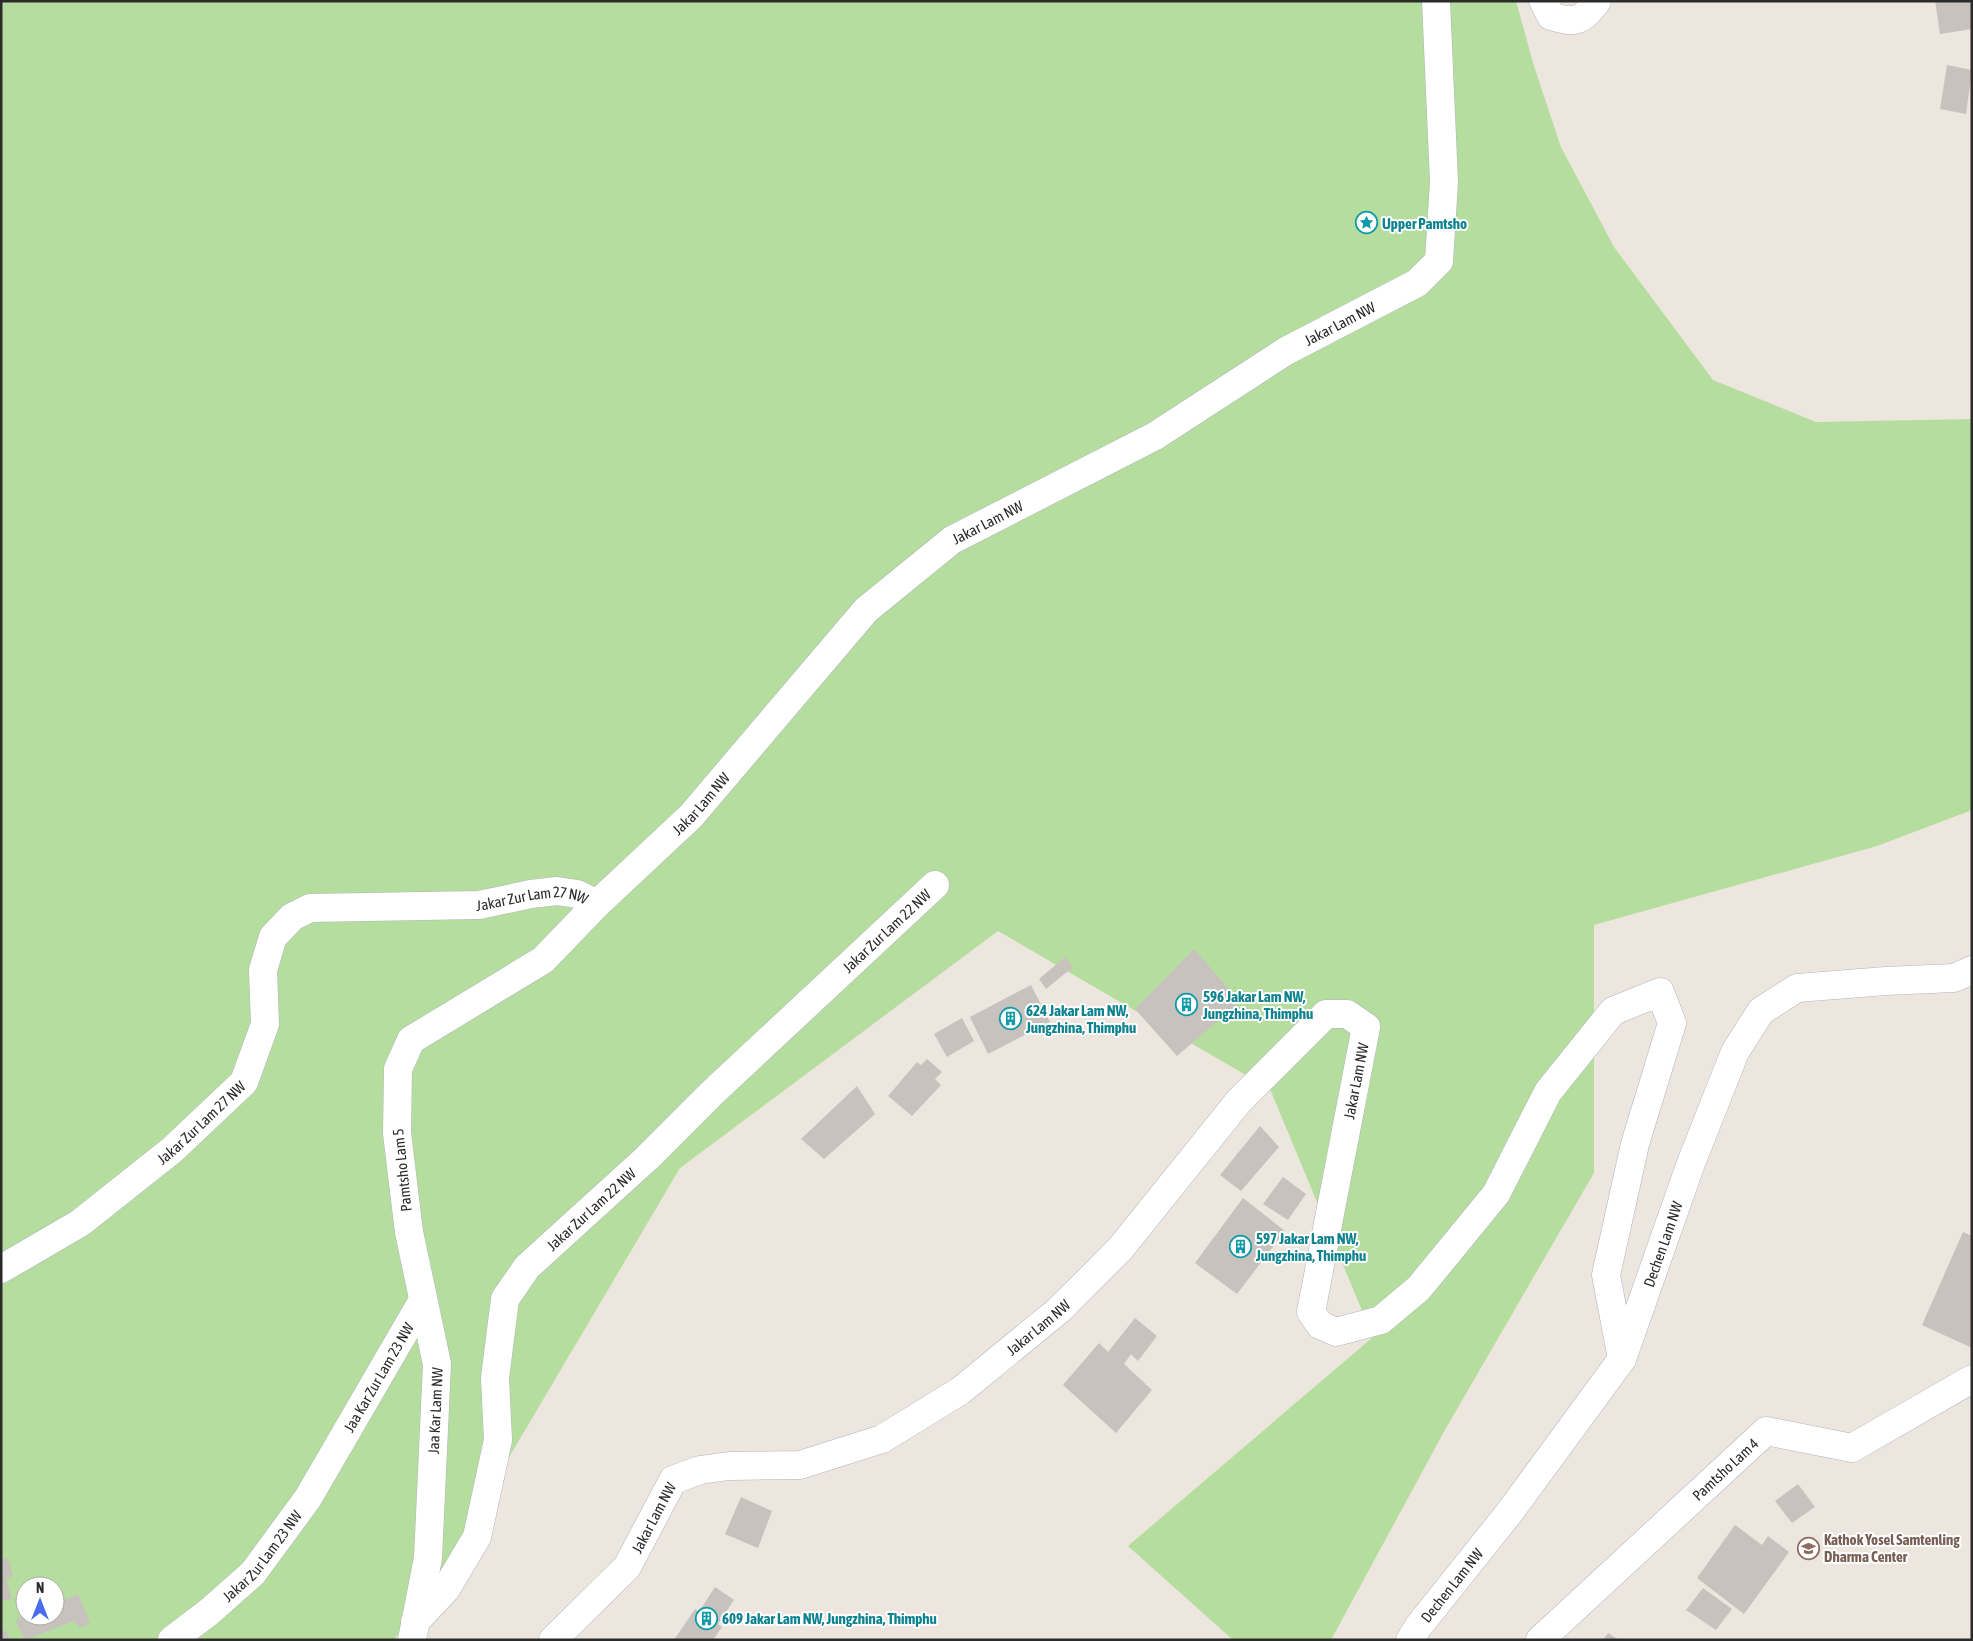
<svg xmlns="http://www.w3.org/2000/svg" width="1973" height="1641" viewBox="0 0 1973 1641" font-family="'Asap Condensed',sans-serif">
  <rect width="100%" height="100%" fill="#ece6de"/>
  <path fill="#b5de9e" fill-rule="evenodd" d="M 1,1 L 1516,1 L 1534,66 L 1561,147 L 1614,247 L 1713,380 L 1816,422 L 1972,419 L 1972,810 L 1877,846 L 1594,925 L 1594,1173 L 1446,1428 L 1331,1640 L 1233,1640 L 1128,1546 L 1373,1337 L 1270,1089 L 998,931 L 680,1168 L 430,1591 L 394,1640 L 1,1640 ZM 25,1586 L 55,1586 L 55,1616 L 25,1616 Z"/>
  <path fill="#c7c2bd" d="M 1935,1 L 1972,1 L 1972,29 L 1940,34 Z
    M 1947,65 L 1972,70 L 1966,114 L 1940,109 Z
    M 1194,949 L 1240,1002 L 1177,1056 L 1135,1009 Z
    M 1065,957 L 1073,967 L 1046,989 L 1039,979 Z
    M 1031,985 L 1050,1022 L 988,1054 L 970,1017 Z
    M 962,1018 L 974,1041 L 947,1057 L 934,1034 Z
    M 927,1059 L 942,1072 L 935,1079 L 941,1085 L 912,1116 L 888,1096 L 917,1062 L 921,1065 Z
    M 857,1086 L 875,1114 L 824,1159 L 801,1139 Z
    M 1260,1126 L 1279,1147 L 1241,1191 L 1220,1175 Z
    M 1283,1177 L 1306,1194 L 1288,1220 L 1263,1204 Z
    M 1243,1198 L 1285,1231 L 1237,1294 L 1195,1263 Z
    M 1963,1232 L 1972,1236 L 1972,1348 L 1922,1325 Z
    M 1135,1318 L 1157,1336 L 1138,1361 L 1131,1354 L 1124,1364 L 1152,1390 L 1116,1433 L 1063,1385 L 1099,1343 L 1108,1352 Z
    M 1798,1484 L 1815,1507 L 1792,1523 L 1775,1501 Z
    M 741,1497 L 772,1511 L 758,1548 L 725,1534 Z
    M 1735,1525 L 1762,1545 L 1768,1536 L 1789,1552 L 1744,1614 L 1697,1578 Z
    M 8,1558 L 13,1576 L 6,1579 L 12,1599 L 1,1601 L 1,1560 Z
    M 715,1587 L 734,1600 L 718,1624 L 722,1627 L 713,1640 L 674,1640 L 695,1609 L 699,1612 Z
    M 1703,1588 L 1732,1609 L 1716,1630 L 1686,1610 Z
    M 78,1594 L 90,1623 L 79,1628 L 74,1621 L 25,1640 L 15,1620 L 24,1616 L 55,1616 L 55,1604 Z
    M 6,1630 L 10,1640 L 1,1640 L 1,1632 Z
    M 1608,1633 L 1619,1640 L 1603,1640 Z"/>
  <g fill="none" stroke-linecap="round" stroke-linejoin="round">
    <defs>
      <g id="minor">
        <path d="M 1543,1 L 1551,16 C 1576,24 1582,21 1597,1"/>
        <path id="s1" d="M 1,1269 L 80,1223 L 172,1150 L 244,1082 L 265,1024 L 263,970 L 273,937 L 292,917 L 310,908 L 479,905 L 531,894 L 557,891 L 577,894 L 597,904"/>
        <path id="s2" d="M 415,1622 L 446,1589 L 477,1537 L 498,1440 L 495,1378 L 505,1299 L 527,1267 L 647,1158 L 712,1093 L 935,885"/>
        <path id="s3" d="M 172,1640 L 209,1612 L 253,1573 L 308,1498 L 423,1300"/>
        <path id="s4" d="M 412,1640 L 428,1558 L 437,1364 L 409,1232 L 397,1133 L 398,1069 L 411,1040 L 543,960 L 597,904 L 691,816 L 866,610 L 952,540 L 1155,436 L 1286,351 L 1417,283 L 1439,261 L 1444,182 L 1436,1"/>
        <path id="s5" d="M 553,1640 L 627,1567 L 673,1480 L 700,1470 L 729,1466 L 800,1465 L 882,1439 L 960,1391 L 1059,1310 L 1120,1249 L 1239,1101 L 1326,1014 L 1347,1014 L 1366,1027 L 1311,1312 L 1320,1325 L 1336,1332 L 1381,1320 L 1419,1288 L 1496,1194 L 1548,1092 L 1613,1011 L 1660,992 L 1672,1023 L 1635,1144 L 1606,1275 L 1622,1359"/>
        <path id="s6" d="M 1410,1640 L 1418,1627 L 1509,1513 L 1622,1359 L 1691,1163 L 1735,1052 L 1761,1011 L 1797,988 L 1886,981 L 1954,978 L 1972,970"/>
        <path id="s7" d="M 1540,1640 L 1766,1431 L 1852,1448 L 1972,1379"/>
      </g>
    </defs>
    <use href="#minor" stroke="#b1b4bd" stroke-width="29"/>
    <use href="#minor" stroke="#fff" stroke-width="28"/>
  </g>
  <defs>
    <symbol id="sight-ring" viewBox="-11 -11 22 22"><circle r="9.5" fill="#fff" stroke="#0f9aa8" stroke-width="1.5"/><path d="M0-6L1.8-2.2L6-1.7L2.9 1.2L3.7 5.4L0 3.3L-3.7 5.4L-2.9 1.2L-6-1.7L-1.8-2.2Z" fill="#0f9aa8"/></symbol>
    <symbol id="building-ring" viewBox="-11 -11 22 22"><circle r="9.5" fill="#fff" stroke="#0f9aa8" stroke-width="1.5"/><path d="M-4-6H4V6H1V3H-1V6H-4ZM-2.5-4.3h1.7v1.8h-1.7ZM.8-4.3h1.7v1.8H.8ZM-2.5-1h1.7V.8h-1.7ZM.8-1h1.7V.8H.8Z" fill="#0f9aa8"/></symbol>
    <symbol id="university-ring" viewBox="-11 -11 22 22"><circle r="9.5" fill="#fff" stroke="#8d6e63" stroke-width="1.5"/><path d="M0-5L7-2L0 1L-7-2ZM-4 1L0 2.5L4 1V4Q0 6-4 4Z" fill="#8d6e63"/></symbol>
  </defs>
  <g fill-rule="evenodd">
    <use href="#sight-ring" x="1354" y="210" width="25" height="25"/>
    <use href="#building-ring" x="1174" y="992" width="25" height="25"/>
    <use href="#building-ring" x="998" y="1006" width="25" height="25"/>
    <use href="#building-ring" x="1228" y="1234" width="25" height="25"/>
    <use href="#university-ring" x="1796" y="1536" width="25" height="25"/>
    <use href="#building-ring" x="694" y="1606" width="25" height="25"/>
  </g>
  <g text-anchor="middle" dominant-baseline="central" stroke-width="4" stroke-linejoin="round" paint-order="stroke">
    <g font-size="15" font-weight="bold" fill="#0d838f" stroke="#fff" text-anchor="start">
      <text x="1382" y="223">Upper Pamtsho</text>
      <text x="1203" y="996">596 Jakar Lam NW,<tspan x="1203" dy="17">Jungzhina, Thimphu</tspan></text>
      <text x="1026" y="1010">624 Jakar Lam NW,<tspan x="1026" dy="17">Jungzhina, Thimphu</tspan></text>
      <text x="1256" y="1238">597 Jakar Lam NW,<tspan x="1256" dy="17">Jungzhina, Thimphu</tspan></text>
      <text x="722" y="1618">609 Jakar Lam NW, Jungzhina, Thimphu</text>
    </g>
    <g font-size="15" fill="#2b2b2b" stroke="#fff">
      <text stroke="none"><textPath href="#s4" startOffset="1795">Jakar Lam NW</textPath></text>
      <text stroke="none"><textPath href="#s4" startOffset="1390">Jakar Lam NW</textPath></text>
      <text stroke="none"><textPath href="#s4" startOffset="985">Jakar Lam NW</textPath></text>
      <text stroke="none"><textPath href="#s1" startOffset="729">Jakar Zur Lam 27 NW</textPath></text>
      <text stroke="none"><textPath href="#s2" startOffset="878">Jakar Zur Lam 22 NW</textPath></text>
      <text transform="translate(1356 1081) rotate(-79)">Jakar Lam NW</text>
      <text stroke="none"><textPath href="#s1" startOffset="249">Jakar Zur Lam 27 NW</textPath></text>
      <text transform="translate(402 1170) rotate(-96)">Pamtsho Lam 5</text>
      <text stroke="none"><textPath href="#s2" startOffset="472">Jakar Zur Lam 22 NW</textPath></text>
      <text stroke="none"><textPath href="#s6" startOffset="474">Dechen Lam NW</textPath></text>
      <text stroke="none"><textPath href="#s5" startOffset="610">Jakar Lam NW</textPath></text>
      <text stroke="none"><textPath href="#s3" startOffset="338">Jaa Kar Zur Lam 23 NW</textPath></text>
      <text stroke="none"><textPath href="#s4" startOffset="231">Jaa Kar Lam NW</textPath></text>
      <text stroke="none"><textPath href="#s7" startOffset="252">Pamtsho Lam 4</textPath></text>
      <text stroke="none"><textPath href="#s5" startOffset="160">Jakar Lam NW</textPath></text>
      <text stroke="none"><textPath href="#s3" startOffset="124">Jakar Zur Lam 23 NW</textPath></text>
      <text stroke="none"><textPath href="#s6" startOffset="69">Dechen Lam NW</textPath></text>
    </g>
    <g font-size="15" font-weight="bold" fill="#785e54" stroke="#fff" text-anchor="start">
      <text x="1824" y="1539">Kathok Yosel Samtenling<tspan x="1824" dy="17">Dharma Center</tspan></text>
    </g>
  </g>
  <rect width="1973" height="1641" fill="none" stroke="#2b2b2b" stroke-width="5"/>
  <g transform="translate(40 1601)"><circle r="24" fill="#ffffff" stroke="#aaaaaa"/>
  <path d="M0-4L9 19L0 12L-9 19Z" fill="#4a6aed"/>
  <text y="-8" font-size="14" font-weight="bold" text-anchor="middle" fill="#2b2b2b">N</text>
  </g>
</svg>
